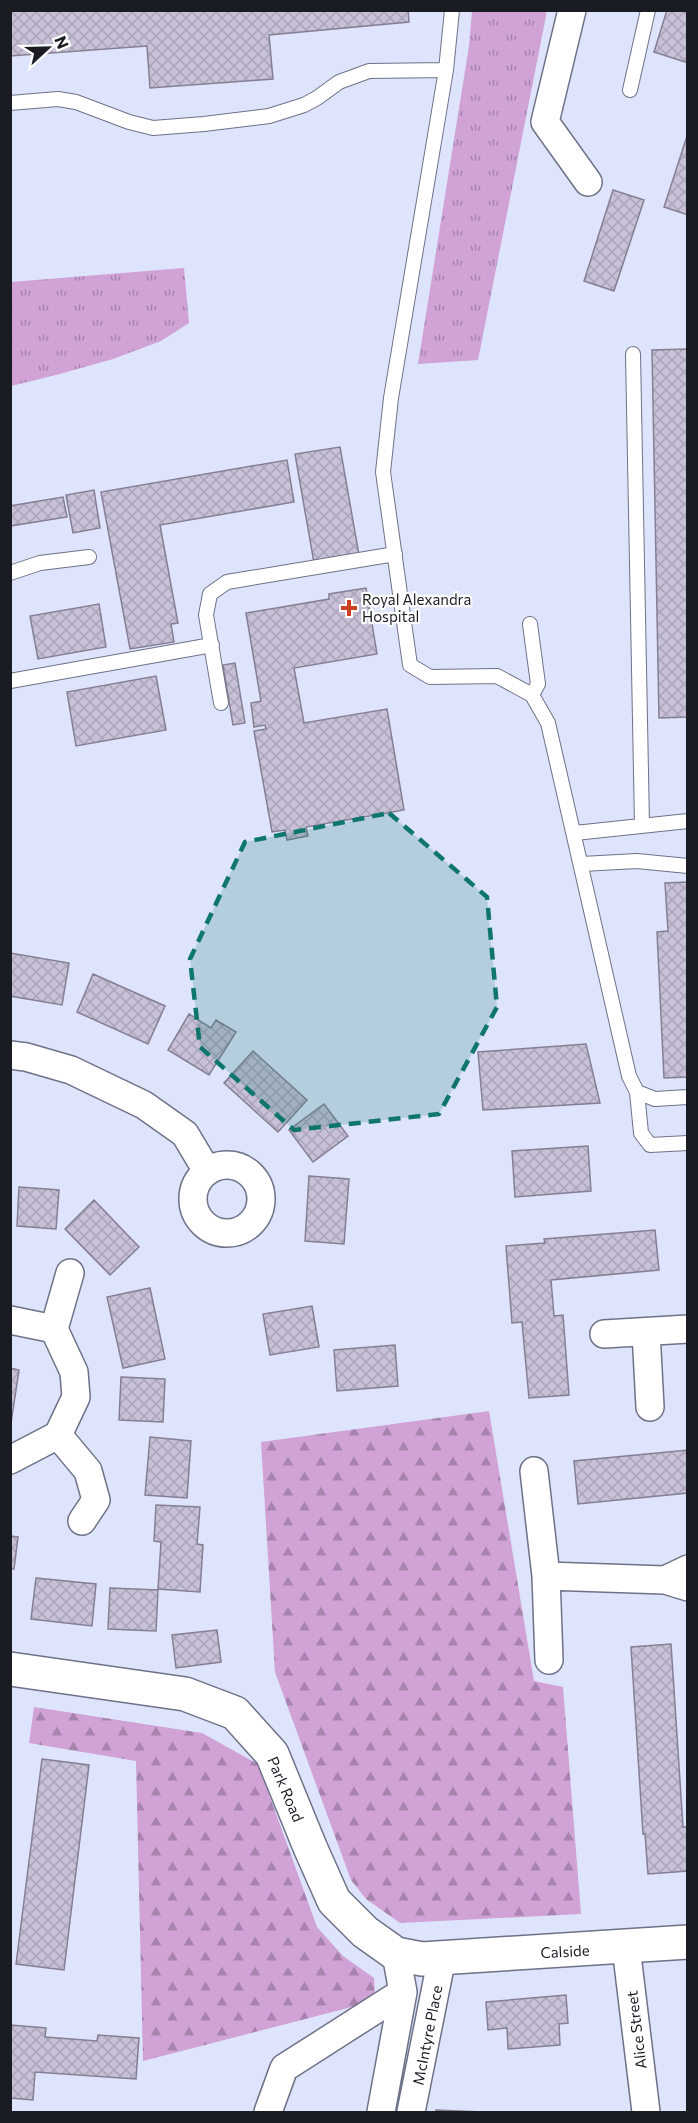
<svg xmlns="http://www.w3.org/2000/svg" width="698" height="2123" viewBox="0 0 698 2123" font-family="Commissioner,sans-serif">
  <defs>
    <pattern id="grass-tufts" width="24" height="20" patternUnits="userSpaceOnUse" patternTransform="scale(1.5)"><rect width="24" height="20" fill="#d0a2d6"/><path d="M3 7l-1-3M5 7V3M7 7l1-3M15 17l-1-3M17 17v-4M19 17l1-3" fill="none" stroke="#a883ad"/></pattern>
    <pattern id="forest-firs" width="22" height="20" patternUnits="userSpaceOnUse" patternTransform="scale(1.5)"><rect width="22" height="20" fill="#d0a2d6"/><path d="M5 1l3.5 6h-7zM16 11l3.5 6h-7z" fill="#a883ad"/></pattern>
    <pattern id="building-cross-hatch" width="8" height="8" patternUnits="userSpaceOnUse" patternTransform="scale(1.5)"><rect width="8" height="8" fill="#c7c0d7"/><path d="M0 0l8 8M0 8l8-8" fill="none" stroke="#aaa4b8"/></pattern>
  </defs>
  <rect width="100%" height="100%" fill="#dee4fb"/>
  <path fill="url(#grass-tufts)" d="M 472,11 L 547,11 L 478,360 L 418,364 L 469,46 Z
    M 184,268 L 189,323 L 161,341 L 113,359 L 56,375 L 11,386 L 11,282 Z"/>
  <path fill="url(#forest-firs)" d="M 489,1411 L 534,1681 L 563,1687 L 581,1914 L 400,1923 L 366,1899 L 351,1880 L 275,1672 L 261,1442 Z
    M 34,1707 L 202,1733 L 258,1764 L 317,1927 L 343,1956 L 374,1978 L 375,2001 L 143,2061 L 136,1761 L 29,1743 Z"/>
  <path fill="url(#building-cross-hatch)" stroke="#857f94" stroke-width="1.5" d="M 10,10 L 408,10 L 409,22 L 269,35 L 273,79 L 150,88 L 147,46 L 10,56 Z
    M 667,10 L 688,10 L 688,63 L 654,52 Z
    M 688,133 L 688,215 L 664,207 Z
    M 613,190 L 644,200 L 614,291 L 584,281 Z
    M 688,349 L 688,717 L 659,718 L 652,350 Z
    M 340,447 L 359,555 L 314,563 L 295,454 Z
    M 287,460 L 294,502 L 160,525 L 178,623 L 171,624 L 174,642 L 130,649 L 101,492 Z
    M 94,490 L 100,528 L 73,533 L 66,495 Z
    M 63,497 L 67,517 L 10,526 L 10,506 Z
    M 366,588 L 377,654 L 294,668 L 304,723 L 387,709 L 404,810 L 306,827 L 308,836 L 287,840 L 285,830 L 272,832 L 254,731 L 266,729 L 265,725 L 254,727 L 251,703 L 261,701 L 246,613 L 329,599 L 329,594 Z
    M 99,604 L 106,647 L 38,659 L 30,616 Z
    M 235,663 L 245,723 L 233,725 L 223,665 Z
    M 156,676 L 166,730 L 76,746 L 67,692 Z
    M 688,882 L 688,1077 L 664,1078 L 657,932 L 668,931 L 665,883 Z
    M 10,953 L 69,963 L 62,1005 L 10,996 Z
    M 93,974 L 165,1006 L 148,1044 L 77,1012 Z
    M 189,1014 L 211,1028 L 216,1020 L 236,1032 L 209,1075 L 168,1050 Z
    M 586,1044 L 600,1103 L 483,1110 L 478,1052 Z
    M 253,1051 L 307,1100 L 278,1132 L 224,1083 Z
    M 324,1104 L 348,1136 L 313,1162 L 289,1130 Z
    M 588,1146 L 591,1191 L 515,1197 L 512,1151 Z
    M 309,1176 L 349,1179 L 344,1244 L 305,1241 Z
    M 19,1187 L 59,1190 L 56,1229 L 17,1226 Z
    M 94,1200 L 139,1247 L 110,1275 L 65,1229 Z
    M 655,1230 L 659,1270 L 551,1280 L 554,1316 L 563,1315 L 569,1395 L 529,1398 L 522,1322 L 512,1323 L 506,1246 L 545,1243 L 544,1239 Z
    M 150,1288 L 165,1359 L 123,1368 L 107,1297 Z
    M 312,1306 L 319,1347 L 270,1355 L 263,1314 Z
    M 395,1345 L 398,1386 L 337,1391 L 334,1350 Z
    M 10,1368 L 19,1370 L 10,1430 Z
    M 121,1377 L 165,1379 L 163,1422 L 119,1420 Z
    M 150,1437 L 191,1441 L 187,1498 L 145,1495 Z
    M 688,1450 L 688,1493 L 578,1504 L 574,1461 Z
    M 156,1505 L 200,1507 L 197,1544 L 203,1545 L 200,1592 L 158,1589 L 161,1542 L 154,1541 Z
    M 10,1536 L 18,1537 L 14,1569 L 10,1569 Z
    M 36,1578 L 96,1584 L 92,1626 L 31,1619 Z
    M 110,1588 L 158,1590 L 156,1631 L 108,1629 Z
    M 217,1630 L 221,1662 L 176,1668 L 172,1635 Z
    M 671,1644 L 683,1827 L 688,1827 L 688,1871 L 648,1874 L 645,1834 L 643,1834 L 631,1647 Z
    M 42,1759 L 89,1765 L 64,1970 L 16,1964 Z
    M 566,1995 L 568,2023 L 559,2024 L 560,2045 L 508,2049 L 507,2028 L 488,2030 L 486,2002 Z
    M 10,2025 L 46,2028 L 45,2037 L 97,2041 L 98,2035 L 139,2038 L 136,2079 L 35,2072 L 33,2100 L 10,2098 Z
    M 436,2110 L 482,2112 L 436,2112 Z"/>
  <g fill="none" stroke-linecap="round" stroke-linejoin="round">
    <defs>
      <path id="lane" d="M 446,70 L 391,398 L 383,472 L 410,665 L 430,677 L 497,676 L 532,695 L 548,723 L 629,1076 L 637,1092 L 655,1099 L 688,1097
        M 630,90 L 648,10
        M 10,103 L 58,99 L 76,102 L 129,122 L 153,128 L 204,124 L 269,116 L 304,105 L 317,98 L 339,82 L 369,71 L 446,70 L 452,10
        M 633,354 L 642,825
        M 10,573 L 40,563 L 89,557
        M 530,624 L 538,684 L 532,695
        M 10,681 L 212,645
        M 221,703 L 206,615 L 210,594 L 227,582 L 395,554
        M 575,833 L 688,821
        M 582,864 L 637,861 L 688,866
        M 637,1092 L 641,1133 L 650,1145 L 688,1143"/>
      <path id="street" d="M 572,10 L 545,122 L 588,182
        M 10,1055 L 26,1057 L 71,1070 L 144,1105 L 185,1134 L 207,1171
        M193 1199a34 34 0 1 1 68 0a34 34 0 1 1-68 0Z
        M 10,1320 L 54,1329 L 74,1372 L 76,1397 L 58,1435
        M 54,1329 L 70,1273
        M 646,1332 L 650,1407
        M 604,1334 L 688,1329
        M 10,1460 L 58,1435 L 88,1471 L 96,1500 L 82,1521
        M 534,1471 L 546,1576
        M 688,1569 L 665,1580 L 688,1587
        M 549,1660 L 546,1576 L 665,1580
        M 626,1947 L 646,2112
        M 268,2112 L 284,2068 L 403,1992
        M 381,2112 L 403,1992 L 396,1954
        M 411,2112 L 442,1957"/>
      <path id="secondary" d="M 10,1669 L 185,1694 L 235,1713 L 272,1754 L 310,1847 L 334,1901 L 365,1932 L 396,1954 L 422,1959 L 688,1942"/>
    </defs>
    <use href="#lane" stroke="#6e7287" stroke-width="16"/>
    <use href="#street" stroke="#6e7287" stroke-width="30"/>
    <use href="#secondary" stroke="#6e7287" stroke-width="36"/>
    <use href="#lane" stroke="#fff" stroke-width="14"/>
    <use href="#street" stroke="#fff" stroke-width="27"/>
    <use href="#secondary" stroke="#fff" stroke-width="33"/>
  </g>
  <path fill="#0f766e" fill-opacity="0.2" stroke="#0f766e" stroke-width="4.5" stroke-dasharray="12 8" stroke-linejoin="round" d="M 389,813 L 487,897 L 497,1007 L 439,1114 L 294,1130 L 200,1047 L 190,959 L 245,842 Z"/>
  <path fill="#cb4122" stroke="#fff" stroke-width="2" d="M346 599h6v6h6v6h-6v6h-6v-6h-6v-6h6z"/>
  <g text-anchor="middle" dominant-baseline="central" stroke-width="4.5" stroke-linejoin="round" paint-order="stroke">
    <g font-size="15" fill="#1a1c24" stroke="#fff" text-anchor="start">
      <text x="362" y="599">Royal Alexandra<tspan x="362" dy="17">Hospital</tspan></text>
    </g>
    <g font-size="15" fill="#1a1c24" stroke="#fff">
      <text transform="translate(286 1789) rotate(67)">Park Road</text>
      <text transform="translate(565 1951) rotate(-3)">Calside</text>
      <text transform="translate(636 2030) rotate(-97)">Alice Street</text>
      <text transform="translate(427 2035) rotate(-79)">McIntyre Place</text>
    </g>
  </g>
  <rect width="698" height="2123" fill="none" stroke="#1a1c24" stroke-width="24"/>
  <g transform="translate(48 48) rotate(68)" stroke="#ffffff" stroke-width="4.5" paint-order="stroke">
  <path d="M0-4.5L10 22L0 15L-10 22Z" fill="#1a1c24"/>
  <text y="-9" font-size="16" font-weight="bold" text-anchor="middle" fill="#1a1c24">N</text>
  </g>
</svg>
